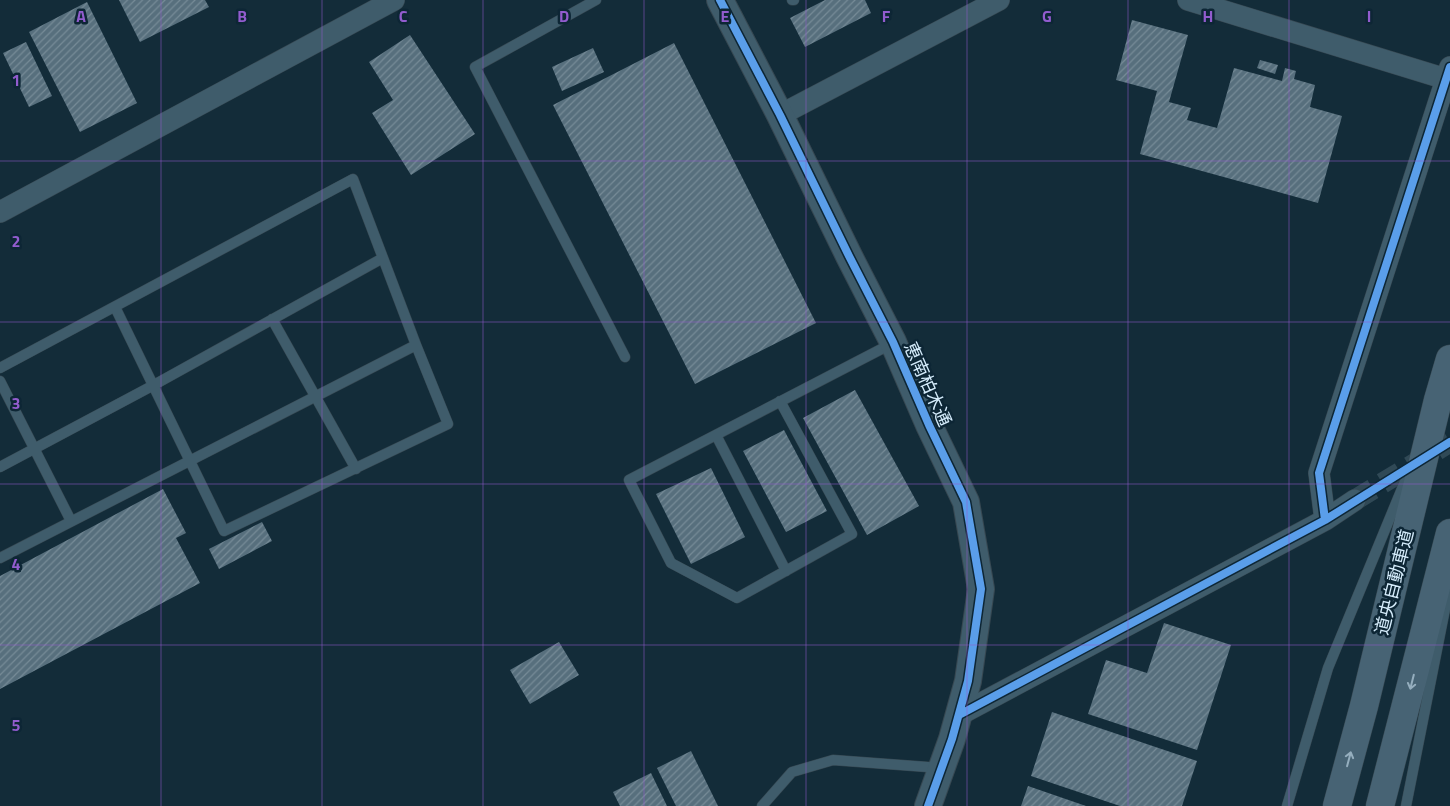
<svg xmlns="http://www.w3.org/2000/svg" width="1450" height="806" viewBox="0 0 1450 806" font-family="'Titillium Web','Noto Sans JP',sans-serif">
  <defs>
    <pattern id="building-hatch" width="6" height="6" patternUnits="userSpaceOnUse" patternTransform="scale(1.25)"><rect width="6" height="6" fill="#576f7d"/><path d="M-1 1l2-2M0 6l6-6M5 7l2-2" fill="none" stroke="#768b97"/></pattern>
  </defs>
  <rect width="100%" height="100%" fill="#132c39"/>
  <path fill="url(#building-hatch)" d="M 119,0 L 205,0 L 209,7 L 140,42 Z
    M 825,0 L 865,0 L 871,13 L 805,47 L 790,18 Z
    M 87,2 L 137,103 L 80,132 L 29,32 Z
    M 1132,20 L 1188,35 L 1169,102 L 1191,108 L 1187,120 L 1217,128 L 1234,68 L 1282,81 L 1285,68 L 1296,71 L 1294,79 L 1315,85 L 1310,107 L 1342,116 L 1318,203 L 1140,154 L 1157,91 L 1116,80 Z
    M 410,35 L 475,134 L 411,175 L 372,113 L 393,100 L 369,62 Z
    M 26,42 L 52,96 L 29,107 L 3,53 Z
    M 674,43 L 816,323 L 695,384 L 553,105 Z
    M 593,48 L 604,72 L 562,91 L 552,67 Z
    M 1260,60 L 1278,65 L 1275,74 L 1257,68 Z
    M 855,390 L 919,506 L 867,535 L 803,418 Z
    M 784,430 L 827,511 L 786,532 L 743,451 Z
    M 711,468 L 745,537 L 691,564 L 656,494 Z
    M 163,489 L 186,533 L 176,538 L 200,583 L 0,689 L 0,576 Z
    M 262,522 L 272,541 L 219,569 L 209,549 Z
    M 1164,623 L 1231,645 L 1197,750 L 1088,714 L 1106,660 L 1147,673 Z
    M 559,642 L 579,675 L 530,704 L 510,670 Z
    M 1052,712 L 1197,761 L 1182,806 L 1120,806 L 1031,776 Z
    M 691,751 L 718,806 L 676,806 L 657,768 Z
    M 651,773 L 667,806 L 620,806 L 613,792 Z
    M 1028,786 L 1086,806 L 1021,806 Z"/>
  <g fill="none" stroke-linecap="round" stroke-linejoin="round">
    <path stroke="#304956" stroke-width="21" stroke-dasharray="21 11" stroke-linecap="butt" d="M 1355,500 L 1450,442"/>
    <defs>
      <path id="service" d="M 596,0 L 475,67 L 625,357
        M 792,0 L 794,0
        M 272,319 L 356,469
        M 0,368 L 353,179 L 416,345 L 448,424 L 224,531 L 115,307
        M 0,381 L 71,521
        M 780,401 L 852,534 L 737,598 L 671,563 L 629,480 L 893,343
        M 716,435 L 786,571
        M 0,467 L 152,386 L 383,258
        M 0,558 L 416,345
        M 762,806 L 792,772 L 833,760 L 941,768
        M 1287,806 L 1328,668 L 1408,474
        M 1406,806 L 1448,594"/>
      <path id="minor" d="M 1188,0 L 1446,79
        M 780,115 L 999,0
        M 0,212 L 394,0
        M 1325,520 L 1319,473 L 1450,67
        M 959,715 L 1325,520 L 1355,500"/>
      <path id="tertiary" d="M 720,0 L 780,115 L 849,256 L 893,342 L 929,425 L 966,502 L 981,589 L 968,681 L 952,739 L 928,806"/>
      <path id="motorway" d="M 1337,806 L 1364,706 L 1438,400 L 1450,359
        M 1380,806 L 1450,533"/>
    </defs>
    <use href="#service" stroke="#374852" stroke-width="11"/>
    <use href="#minor" stroke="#374852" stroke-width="22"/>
    <use href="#tertiary" stroke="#374852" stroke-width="28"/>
    <use href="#motorway" stroke="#374852" stroke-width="29"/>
    <use href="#service" stroke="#3f5c6b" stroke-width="10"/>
    <use href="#minor" stroke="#3f5c6b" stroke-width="21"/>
    <use href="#tertiary" stroke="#3f5c6b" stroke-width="26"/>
    <use href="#motorway" stroke="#476374" stroke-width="28"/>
    <defs>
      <path id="cycleway" d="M 720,0 L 780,115 L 849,256 L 893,342 L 929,425 L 966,502 L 981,589 L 968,681 L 952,739 L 928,806
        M 1325,520 L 1319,473 L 1450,67
        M 959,715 L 1325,520 L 1450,442"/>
    </defs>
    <use href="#cycleway" stroke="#0d2635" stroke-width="11"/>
    <use href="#cycleway" stroke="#5a9eea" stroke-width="8"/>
  </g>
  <defs><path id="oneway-shaft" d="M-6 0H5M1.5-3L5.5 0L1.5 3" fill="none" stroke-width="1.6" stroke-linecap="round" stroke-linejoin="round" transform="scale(1.25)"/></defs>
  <g stroke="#95aebe">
    <use href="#oneway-shaft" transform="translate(1412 682) rotate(104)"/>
    <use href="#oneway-shaft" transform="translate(1349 759) rotate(-75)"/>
  </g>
  <path fill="none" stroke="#925cce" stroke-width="1" stroke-opacity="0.55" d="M 161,0 L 161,806M 322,0 L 322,806M 483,0 L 483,806M 644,0 L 644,806M 806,0 L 806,806M 967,0 L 967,806M 1128,0 L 1128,806M 1289,0 L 1289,806M 0,161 L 1450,161M 0,322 L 1450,322M 0,484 L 1450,484M 0,645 L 1450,645"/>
  <g text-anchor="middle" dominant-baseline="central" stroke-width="5" stroke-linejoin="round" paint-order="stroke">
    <g font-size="18" fill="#d5ecfb" stroke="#0d2635">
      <text transform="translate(928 384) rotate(66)">恵南柏木通</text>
      <text transform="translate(1394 582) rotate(-76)">道央自動車道</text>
    </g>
  </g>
  <g font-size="16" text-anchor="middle" font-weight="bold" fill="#925cce" stroke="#0d2635" stroke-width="5" stroke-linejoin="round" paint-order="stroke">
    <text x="81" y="22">A</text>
    <text x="242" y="22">B</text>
    <text x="403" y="22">C</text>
    <text x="564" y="22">D</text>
    <text x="725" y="22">E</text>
    <text x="886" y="22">F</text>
    <text x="1047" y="22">G</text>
    <text x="1208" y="22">H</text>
    <text x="1369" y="22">I</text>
    <text x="16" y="86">1</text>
    <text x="16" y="247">2</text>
    <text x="16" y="409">3</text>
    <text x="16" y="570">4</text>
    <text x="16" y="731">5</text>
  </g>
</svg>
